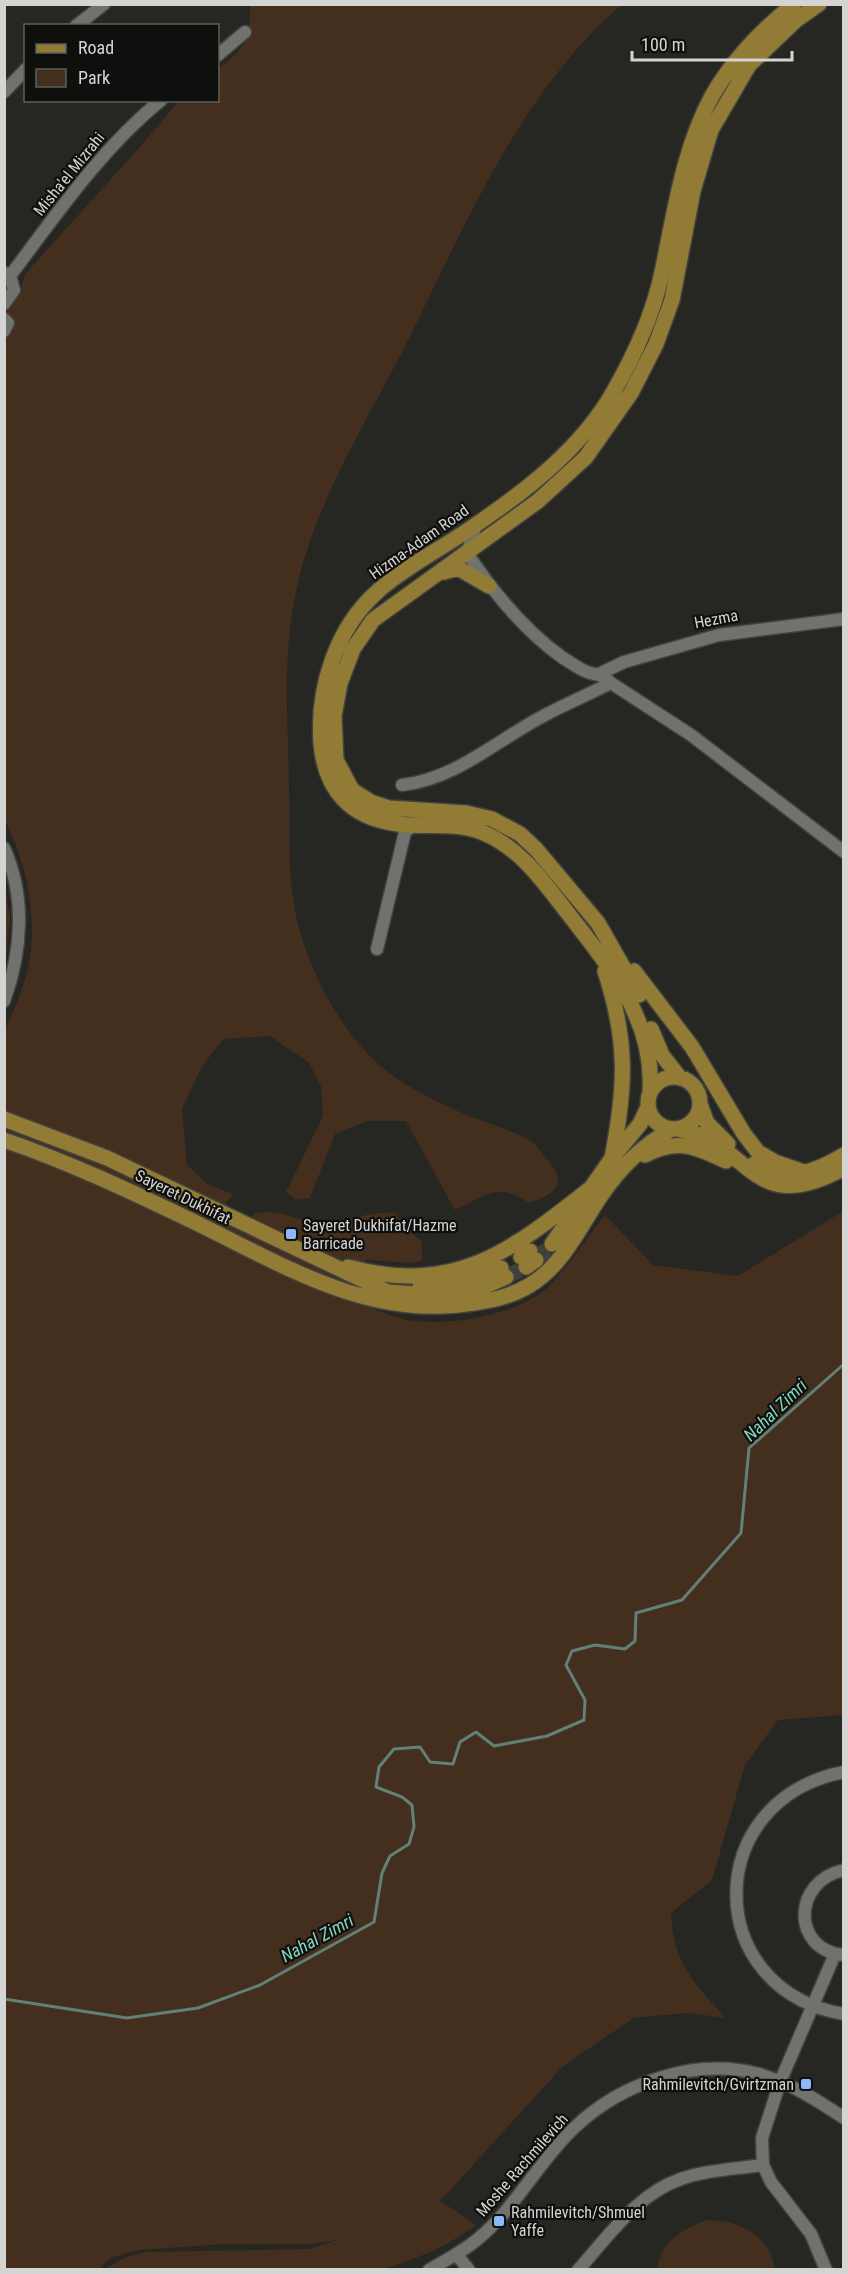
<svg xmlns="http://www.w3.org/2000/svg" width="848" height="2274" viewBox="0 0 848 2274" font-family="'Roboto Condensed',sans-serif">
  <rect width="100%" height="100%" fill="#262623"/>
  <path fill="#442f1e" d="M 250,5 L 621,5 C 515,98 463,232 400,356 C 361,431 313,508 296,592 C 282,655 288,722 289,786 C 290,829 287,874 296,916 C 307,965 334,1019 369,1055 C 393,1080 428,1098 460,1112 C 479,1121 517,1131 533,1143 C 538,1147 543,1154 547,1159 C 569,1184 554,1195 529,1203 C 497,1181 486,1196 455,1210 L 406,1121 L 367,1121 L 335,1134 L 310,1198 L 296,1200 L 286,1192 L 323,1116 L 321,1086 L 309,1063 L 270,1036 L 223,1039 L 201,1068 L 182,1109 L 187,1165 L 207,1184 L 233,1194 L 224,1206 L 251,1218 L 254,1214 C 280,1206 300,1225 326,1223 C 351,1222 370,1210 395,1213 L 408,1230 L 421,1241 L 423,1260 L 411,1263 L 366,1260 L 356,1301 C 372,1309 390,1316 407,1320 C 448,1327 522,1315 551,1284 C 571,1263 587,1238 605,1215 L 653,1265 L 738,1276 L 843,1211 L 843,1715 L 778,1720 L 745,1765 L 712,1880 L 671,1913 C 673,1962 694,1984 726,2018 L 687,2013 L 634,2018 L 563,2066 L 443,2198 L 439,2200 L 476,2225 C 447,2247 418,2258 384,2269 L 105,2269 L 126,2257 L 146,2252 L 309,2249 L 338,2240 L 309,2244 L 224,2244 L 138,2250 L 110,2258 L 99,2269 L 5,2269 L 4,1032 C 12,1014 21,995 26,976 C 40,925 28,865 4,819 L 4,309 C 18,304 22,286 25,274 L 140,147 L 179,101 L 218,100 L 218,69 C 247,45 250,42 250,5 Z
    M 4,882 L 10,918 L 5,970 L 4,970 Z
    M 707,2220 C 739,2221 769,2233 775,2269 L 657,2269 C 660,2242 683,2229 707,2220 Z"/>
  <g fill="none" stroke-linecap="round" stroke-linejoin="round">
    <path stroke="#608178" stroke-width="3" d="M 4,1999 L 127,2018 L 198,2008 L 260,1985 L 374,1922 L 382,1873 L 390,1856 L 409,1844 L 414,1827 L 412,1805 L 402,1797 L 376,1787 L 379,1767 L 394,1749 L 420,1747 L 430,1762 L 453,1764 L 460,1742 L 476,1732 L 494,1746 L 547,1736 L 584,1720 L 585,1700 L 566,1665 L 572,1651 L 595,1645 L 625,1649 L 635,1641 L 636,1613 L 682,1600 L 741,1533 L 749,1448 L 844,1364"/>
    <path stroke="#40403d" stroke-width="15" stroke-dasharray="15 8" stroke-linecap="butt" d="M 536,1260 L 552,1244
      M 506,1277 L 526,1267"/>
    <defs>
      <path id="minor" d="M 76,26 L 104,4
        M 218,55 L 245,32
        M 4,92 L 26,69
        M 10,276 C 56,215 101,149 161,100
        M 4,304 L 14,290 L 10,276 L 5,273
        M 4,319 L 8,323 L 4,331
        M 476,525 L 467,553 C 493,592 525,631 563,658 C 570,662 579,669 587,672 C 600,676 600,673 611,683 L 691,735 L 844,852
        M 601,673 L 624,662 L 719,635 L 844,619
        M 402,785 C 456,779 497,740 545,715 C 566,704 589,694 611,683
        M 4,848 C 26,896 22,952 4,1001
        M 377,949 L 405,832 L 417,823
        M 844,1772 C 700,1800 701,1990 844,2014
        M 844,1870 C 792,1881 791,1950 844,1955
        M 456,2254 L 469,2270
        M 429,2270 C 446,2260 464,2251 479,2238 C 516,2207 539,2161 574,2128 C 621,2083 695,2057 759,2074 C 790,2083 817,2100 844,2118
        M 578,2270 C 607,2238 638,2193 681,2179 C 706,2170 736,2169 763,2165
        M 826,2270 L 811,2234 L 771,2182 L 763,2165 L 762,2138 L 780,2082 L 835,1954"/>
      <path id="major" d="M 444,572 L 458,568 L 489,586
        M 605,971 C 628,1042 626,1086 612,1158
        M 634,971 L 692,1047 L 744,1134 L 758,1152 L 775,1162 L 807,1173
        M 639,995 L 598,923 L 536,849 L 520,834 L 492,819 L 466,813 L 389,808 L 371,802 L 352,790 L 336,760 L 334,716 L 340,683 L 353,649 L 373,620 L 538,501 L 586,457 L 631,393 L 656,344 L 672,300 L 693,191 L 711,130 L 749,65 L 795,21 L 819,4
        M 651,1029 L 662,1055 L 680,1078
        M648 1103a26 26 0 1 1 52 0a26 26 0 1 1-52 0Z
        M 650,1092 C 655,1019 608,965 567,912 C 543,881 521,849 484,833 C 455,821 427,828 398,824 C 350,818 325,790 321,743 C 317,688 336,628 378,591 C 406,566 443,548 474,526 C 527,490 582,448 614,391 C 634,356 652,317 661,277 C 674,217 682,151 712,96 C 732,61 763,29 794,4
        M 700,1104 L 707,1123 L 728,1144
        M 4,1119 L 107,1158 L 388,1292 L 441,1296 L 479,1289 L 506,1277
        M 678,1129 C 752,1142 750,1220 844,1168
        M 4,1140 C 68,1162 128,1190 188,1219 C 280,1263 368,1321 474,1303 C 494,1300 512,1296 530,1285 C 563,1265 579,1228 600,1197 C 618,1170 643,1145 672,1129
        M 645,1155 C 677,1138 695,1146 726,1161
        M 754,1164 C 786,1183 814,1173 844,1155
        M 552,1244 L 612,1158 L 640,1124 L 648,1107
        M 521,1257 L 530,1251
        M 348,1267 C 455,1296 511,1251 591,1188
        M 526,1267 L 536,1260
        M 420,1286 L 453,1283 L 501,1268"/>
    </defs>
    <use href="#minor" stroke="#42423f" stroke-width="15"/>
    <use href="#major" stroke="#42423f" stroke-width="18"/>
    <use href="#minor" stroke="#71716d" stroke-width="12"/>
    <use href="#major" stroke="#927c35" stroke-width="15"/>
  </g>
  <g fill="#8db9fc" stroke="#0f0f0e" stroke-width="2">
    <rect x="285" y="1228" width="12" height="12" rx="3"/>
    <rect x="800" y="2078" width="12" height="12" rx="3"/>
    <rect x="493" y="2215" width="12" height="12" rx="3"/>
  </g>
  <g text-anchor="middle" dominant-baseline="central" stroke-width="4.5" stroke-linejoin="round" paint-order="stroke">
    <g font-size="16" fill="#d4d4d2" stroke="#0f0f0e">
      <text transform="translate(69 174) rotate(-51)">Misha'el Mizrahi</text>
      <text transform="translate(419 542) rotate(-35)">Hizma-Adam Road</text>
      <text transform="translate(716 619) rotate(-11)">Hezma</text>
      <text transform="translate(183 1197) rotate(26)">Sayeret Dukhifat</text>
      <text transform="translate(522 2165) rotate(-49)">Moshe Rachmilevich</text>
    </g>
    <g font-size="16" fill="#d4d4d2" stroke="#0f0f0e" text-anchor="start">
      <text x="303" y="1225">Sayeret Dukhifat/Hazme<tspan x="303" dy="18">Barricade</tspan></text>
      <text x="794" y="2084" text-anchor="end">Rahmilevitch/Gvirtzman</text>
      <text x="511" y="2212">Rahmilevitch/Shmuel<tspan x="511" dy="18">Yaffe</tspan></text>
    </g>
    <g font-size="18" font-style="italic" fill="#85d6be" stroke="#0f0f0e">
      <text transform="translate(775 1410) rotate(-44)">Nahal Zimri</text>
      <text transform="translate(317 1938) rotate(-29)">Nahal Zimri</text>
    </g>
  </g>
  <rect width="848" height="2274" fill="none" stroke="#d4d4d2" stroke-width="12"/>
  <rect x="24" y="24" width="195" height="78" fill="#0f0f0e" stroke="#5e5e5c" stroke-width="1.5"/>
  <rect x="36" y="44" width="30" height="9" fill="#927c35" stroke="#5e5e5c" stroke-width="1.5"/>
  <text x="78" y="54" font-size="18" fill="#d4d4d2">Road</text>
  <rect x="36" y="69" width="30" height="18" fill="#442f1e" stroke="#5e5e5c" stroke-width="1.5"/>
  <text x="78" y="84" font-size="18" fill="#d4d4d2">Park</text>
  <path d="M632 51v9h160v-9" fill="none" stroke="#d4d4d2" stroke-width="3"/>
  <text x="641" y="51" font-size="18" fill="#d4d4d2" stroke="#0f0f0e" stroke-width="4.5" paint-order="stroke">100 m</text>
</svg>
